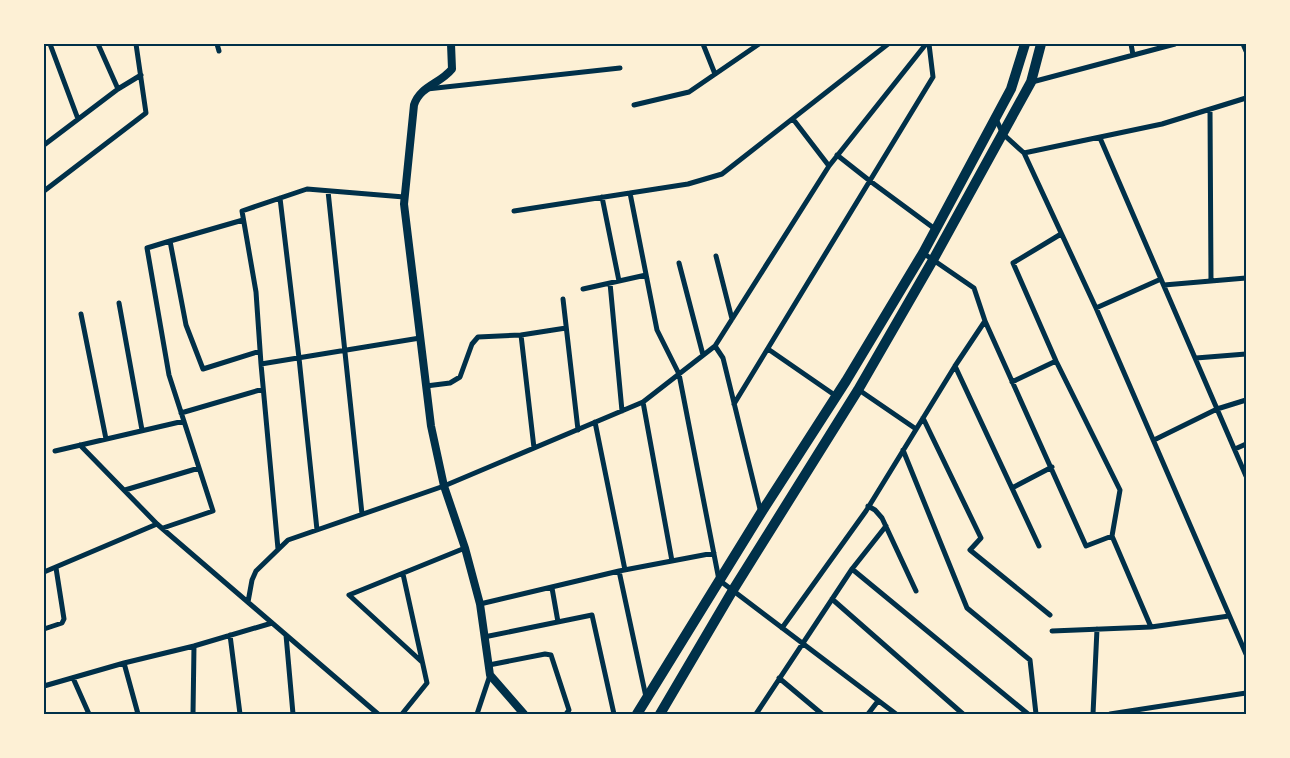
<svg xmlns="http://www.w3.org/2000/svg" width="1290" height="758" viewBox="0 0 1290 758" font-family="'Sofia Sans Condensed',sans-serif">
  <rect width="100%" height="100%" fill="#fdf0d5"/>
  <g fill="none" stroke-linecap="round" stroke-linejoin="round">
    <path stroke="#003049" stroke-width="5" d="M 50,44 L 78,119
      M 217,44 L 219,51
      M 703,44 L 715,74
      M 1131,44 L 1133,55
      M 1243,44 L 1246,51
      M 1032,82 L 1175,44
      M 118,89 L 141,75
      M 427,89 L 620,68
      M 634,105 L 689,92 L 759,44
      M 1210,109 L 1211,281
      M 793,119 L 829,166
      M 996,119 L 1003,134 L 1024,153 L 1096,308 L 1246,654
      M 1100,138 L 1246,476
      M 44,145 L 118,89 L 98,44
      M 1024,153 L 1162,124 L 1246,98
      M 837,155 L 870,181 L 935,229
      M 44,191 L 146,113 L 136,44
      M 328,191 L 362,514
      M 630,193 L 657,330 L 679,374 L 719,580 L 896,714
      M 404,197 L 307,189 L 242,211 L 256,292 L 261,364 L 420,338
      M 602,197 L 619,281
      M 280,198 L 299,358 L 317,530
      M 514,211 L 688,184 L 722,174 L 888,44
      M 243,220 L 170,241 L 186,325 L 203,369 L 260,351
      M 1061,234 L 1013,263 L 1056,361 L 1120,490 L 1112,536
      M 716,256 L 732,319
      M 679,263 L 703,355
      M 610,283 L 622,411
      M 1164,285 L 1246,278
      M 583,289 L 646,275
      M 563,299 L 578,430
      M 119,303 L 142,430
      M 1096,308 L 1161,279
      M 81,314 L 106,439
      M 985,321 L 1086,546 L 1112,536 L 1151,627
      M 715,346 L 723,358 L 761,513
      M 768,349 L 836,396
      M 1196,358 L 1246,354
      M 261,364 L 278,549
      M 955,366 L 1039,546
      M 1012,382 L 1056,361
      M 426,386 L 450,383 L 460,377 L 472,344 L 478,337 L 521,335
      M 859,390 L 916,429
      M 643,402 L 672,561
      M 734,404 L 933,77 L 929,44
      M 181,413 L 263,389
      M 923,418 L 981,538 L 970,550 L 1050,615
      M 595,422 L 625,570
      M 1154,440 L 1217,409 L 1246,400
      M 80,445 L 157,524 L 378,714
      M 534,448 L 521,335 L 566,328
      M 1235,449 L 1246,444
      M 903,450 L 967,608 L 1030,660 L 1036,714
      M 55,451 L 184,421
      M 1012,488 L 1052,467
      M 125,490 L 199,468
      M 868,506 L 875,510 L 882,518 L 916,591
      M 163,528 L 213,511 L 169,375 L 147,248 L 170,241
      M 852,569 L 886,526
      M 44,572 L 157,524
      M 552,588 L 558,622
      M 832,599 L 963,714
      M 248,602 L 252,580 L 256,571 L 288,540 L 444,486 L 643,402 L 715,346 L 829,166 L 926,44
      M 480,604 L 619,571
      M 782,628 L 866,511 L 955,366 L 985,321 L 974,288 L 923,253
      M 44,629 L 62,623 L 64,619 L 56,568
      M 1052,631 L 1151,627 L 1229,616
      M 230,635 L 240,714
      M 286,635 L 293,714
      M 484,637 L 592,615 L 614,714
      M 422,662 L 349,595 L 465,548
      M 489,665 L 545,654 L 551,655 L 569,710 L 566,714
      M 73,678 L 89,714
      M 779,678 L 822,714
      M 44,686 L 124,663
      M 646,697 L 619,571 L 714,553
      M 138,714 L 124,663 L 194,646 L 272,623
      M 193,714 L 194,646
      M 402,714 L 427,683 L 403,574
      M 477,714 L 490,675
      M 756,714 L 852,569 L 1028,714
      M 868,714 L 878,701
      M 1093,714 L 1097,629
      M 1110,714 L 1246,693"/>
    <path stroke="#003049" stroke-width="8" d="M 451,44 L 452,69 C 440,84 420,86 414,105 L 404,204 L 431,426 L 444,486 L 465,548 L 480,604 L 490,675 L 524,714"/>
    <path stroke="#003049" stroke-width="10" d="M 637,714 L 761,513 L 846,381 L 923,253 L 1011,89 L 1025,44
      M 660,714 L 733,590 L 858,390 L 933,260 L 1031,82 L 1041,44"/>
  </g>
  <rect width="1290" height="758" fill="none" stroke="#fdf0d5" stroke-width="90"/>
  <rect x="45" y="45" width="1200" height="668" fill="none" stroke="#003049" stroke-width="2"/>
</svg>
